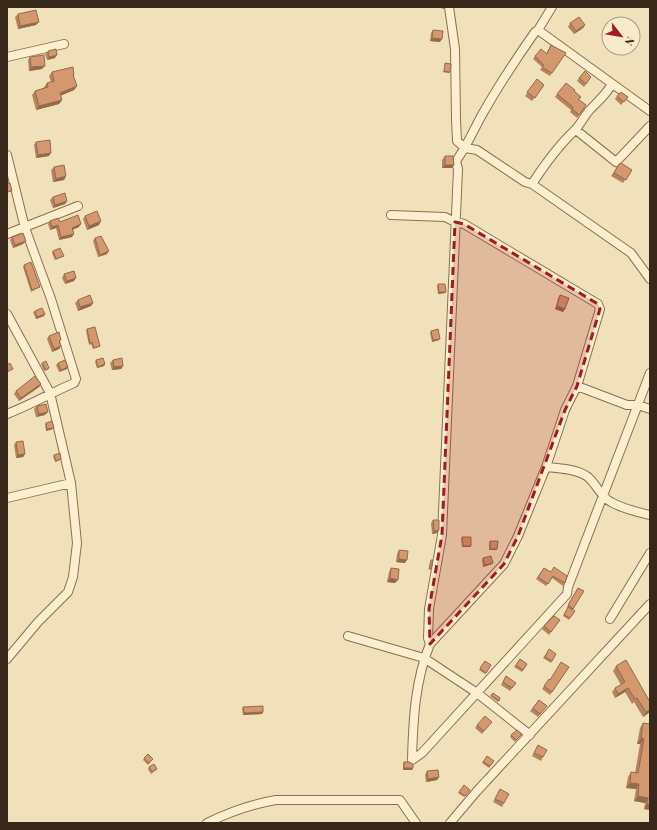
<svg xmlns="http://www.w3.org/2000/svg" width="657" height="830" viewBox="0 0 657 830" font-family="'Playfair Display',serif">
  <rect width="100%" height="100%" fill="#f1e1bb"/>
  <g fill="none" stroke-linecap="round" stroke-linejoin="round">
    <defs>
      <path id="street" d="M 449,7 L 455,49 L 456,119 L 457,141 L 465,148 L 477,150 L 525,182 L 532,184 L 631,253 L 650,279
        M 538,30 L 650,111
        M 7,57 L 64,44
        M 576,130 L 616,162 L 650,126
        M 7,155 L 25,228 L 51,299 L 76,379 L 74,383 C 51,393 30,405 7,414
        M 532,184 C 545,164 558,146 575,130 C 580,125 583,118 588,112 C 596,103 606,95 612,84
        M 391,215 L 445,217 L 455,222 L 464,224 L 598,304 L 600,309 L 577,386 L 565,410 L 546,467 L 518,536 L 504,564 L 430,644 C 415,680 413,721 412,760
        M 7,234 L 78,206
        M 7,314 L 50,393 L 71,483 L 77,543 L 73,577 L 68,592 L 38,622 L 7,659
        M 577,386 L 627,405 L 638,405 L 650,409
        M 546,467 C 558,468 578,469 588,477 C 597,485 601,497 611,502 C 623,509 637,512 650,515
        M 7,498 L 71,483
        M 610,619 L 650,553
        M 348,636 L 424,658 L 477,693 L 530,735
        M 430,644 L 428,638 L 429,609 L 442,535 L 458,169 L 456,161 C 467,146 474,129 483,113 C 499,85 516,59 535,32 L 538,30 L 552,7
        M 412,760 L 422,753 L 567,594 L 568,587 L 650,373
        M 207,823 C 229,812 252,804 276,800 L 400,800 L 416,823
        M 450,823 L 477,791 L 650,604"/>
    </defs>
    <use href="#street" stroke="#8a7053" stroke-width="10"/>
    <use href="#street" stroke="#fceece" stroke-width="8"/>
  </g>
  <path fill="#b5835e" d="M 18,14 L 36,25 L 18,29 L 15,17 Z
    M 570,23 L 585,25 L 583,28 L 574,34 L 568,27 Z
    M 433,30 L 440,42 L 430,41 L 431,33 Z
    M 551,45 L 566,53 L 550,76 L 540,70 L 542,67 L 533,59 L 535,56 L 546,54 Z
    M 48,51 L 55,58 L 47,60 L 45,54 Z
    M 30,57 L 42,69 L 29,71 L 28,60 Z
    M 52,72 L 74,75 L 73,76 L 77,86 L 74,90 L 60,96 L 62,100 L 59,104 L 36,110 L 32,95 L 35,91 L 44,88 L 44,87 L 47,83 L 51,82 L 49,76 Z
    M 591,77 L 584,87 L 577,81 L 579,78 Z
    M 537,79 L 544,85 L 532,101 L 525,96 Z
    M 574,91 L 581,97 L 579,100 L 586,105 L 577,118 L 570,112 L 571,110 L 555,97 L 557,94 Z
    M 617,96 L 628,97 L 621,105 L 615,99 Z
    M 36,142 L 49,156 L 36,158 L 34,145 Z
    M 445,156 L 452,168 L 442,168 L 442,160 Z
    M 619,164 L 632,170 L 623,183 L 611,176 Z
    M 54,167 L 66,176 L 64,180 L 53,182 L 51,170 Z
    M 53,197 L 67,201 L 65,204 L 53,208 L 50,200 Z
    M 85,216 L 99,225 L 87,230 L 83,219 Z
    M 50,221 L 60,222 L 79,227 L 73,230 L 72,237 L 59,240 L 56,228 L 50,230 L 48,224 Z
    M 12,237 L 23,244 L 13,248 L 10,240 Z
    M 95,238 L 107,254 L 98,257 L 93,241 Z
    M 53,251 L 64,256 L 62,257 L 55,260 L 52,253 Z
    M 24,265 L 40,287 L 38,288 L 31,292 L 23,267 Z
    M 64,274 L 74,281 L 65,284 L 62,278 Z
    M 438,284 L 445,293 L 438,294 L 437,286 Z
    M 560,295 L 565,309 L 563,312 L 555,309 L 558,298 Z
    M 78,300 L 93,303 L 91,306 L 78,311 L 75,303 Z
    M 35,311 L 44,316 L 36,319 L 33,312 Z
    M 87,329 L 100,346 L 99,347 L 93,349 L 91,344 L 89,345 L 86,331 Z
    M 431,331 L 439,340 L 432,342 L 430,333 Z
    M 49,336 L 59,342 L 61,346 L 59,349 L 52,352 L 47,339 Z
    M 96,360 L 105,364 L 104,366 L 97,368 L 95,362 Z
    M 113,360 L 123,366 L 121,369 L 112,370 L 110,363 Z
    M 42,363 L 49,368 L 47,370 L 44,371 L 41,364 Z
    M 58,363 L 67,369 L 59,372 L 56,365 Z
    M 41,384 L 39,387 L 19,401 L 14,394 L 16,391 Z
    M 37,406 L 45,415 L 36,417 L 34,409 Z
    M 46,423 L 53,429 L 46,431 L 45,424 Z
    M 16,442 L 25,454 L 23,457 L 16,458 L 14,445 Z
    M 54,455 L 61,459 L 60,460 L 55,462 L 53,456 Z
    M 433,520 L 439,530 L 437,533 L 432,534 L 431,523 Z
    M 462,537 L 471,546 L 470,547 L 462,547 L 461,539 Z
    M 490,541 L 497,549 L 496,550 L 489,550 L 489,543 Z
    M 399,550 L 405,563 L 396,562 L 397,554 Z
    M 483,558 L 492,564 L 483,567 L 482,560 Z
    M 391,568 L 395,583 L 387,582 L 389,572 Z
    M 544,568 L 565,583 L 563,586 L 552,578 L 546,586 L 536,579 Z
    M 578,588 L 573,609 L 572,610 L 570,618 L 569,620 L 563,616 L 568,607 L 567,607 Z
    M 560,620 L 549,635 L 542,629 L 544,626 Z
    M 549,649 L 556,654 L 551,663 L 543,658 Z
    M 520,659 L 527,664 L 522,672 L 514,667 Z
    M 485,661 L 491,665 L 485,674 L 479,670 Z
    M 616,666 L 650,712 L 643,717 L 634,702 L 632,704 L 625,692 L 615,698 L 612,692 L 615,688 L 621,685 L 613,671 Z
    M 569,667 L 550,695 L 542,689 L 549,679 L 550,680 Z
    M 506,676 L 516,683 L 510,691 L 501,685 Z
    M 493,693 L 500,698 L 498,702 L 490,696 Z
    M 539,700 L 547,706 L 538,717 L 530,711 Z
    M 243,707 L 263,712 L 262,714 L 243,715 L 242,709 Z
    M 643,723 L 650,724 L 650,810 L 644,809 L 645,803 L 634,801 L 636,789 L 626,788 L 628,777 L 631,772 L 635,773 L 640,744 L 637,744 L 640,728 Z
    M 477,725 L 489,725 L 482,734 L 475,728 Z
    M 522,734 L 515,742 L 510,737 L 511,735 Z
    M 538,745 L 543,757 L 541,761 L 532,756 Z
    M 487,756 L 494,761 L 489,768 L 482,763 Z
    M 144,758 L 153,759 L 148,765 L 143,760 Z
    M 404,762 L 413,768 L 412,770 L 403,770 L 403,763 Z
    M 149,767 L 157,769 L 156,770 L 151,774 L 148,769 Z
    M 427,771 L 439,777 L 437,780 L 426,782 L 425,775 Z
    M 464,785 L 470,790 L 464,797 L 458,793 Z
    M 500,789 L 504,803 L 502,807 L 493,802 Z"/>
  <path fill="#946a4c" d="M 438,7 L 445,7 L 444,9 Z
    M 39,22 L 36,25 L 18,29 L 20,26 Z
    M 585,25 L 583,28 L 574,34 L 576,31 Z
    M 432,38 L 442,39 L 440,42 L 430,41 Z
    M 57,55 L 55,58 L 47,60 L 49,57 Z
    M 45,66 L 42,69 L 29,71 L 31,67 Z
    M 444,71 L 450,72 L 449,73 L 442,72 Z
    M 77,86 L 74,90 L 57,97 L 60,93 Z
    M 62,100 L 59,104 L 36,110 L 39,106 Z
    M 51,153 L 49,156 L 36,158 L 38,155 Z
    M 445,165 L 454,165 L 452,168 L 442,168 Z
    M 66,176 L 64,180 L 53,182 L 56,179 Z
    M 67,201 L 65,204 L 53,208 L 55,205 Z
    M 101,221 L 99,225 L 87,230 L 89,226 Z
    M 81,224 L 79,227 L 70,230 L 72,228 Z
    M 58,225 L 56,228 L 50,230 L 52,227 Z
    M 74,234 L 72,237 L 59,240 L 61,237 Z
    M 26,241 L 23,244 L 13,248 L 15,245 Z
    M 109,251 L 107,254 L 98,257 L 100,255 Z
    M 76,278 L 74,281 L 65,284 L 67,281 Z
    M 439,292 L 446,292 L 445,293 L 438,294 Z
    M 93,303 L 91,306 L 78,311 L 80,307 Z
    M 557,306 L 565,309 L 563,312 L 555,309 Z
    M 45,314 L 44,316 L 36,319 L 37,317 Z
    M 440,339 L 439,340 L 432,342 L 433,340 Z
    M 61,346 L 59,349 L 52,352 L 54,349 Z
    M 105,364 L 104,366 L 97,368 L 98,367 Z
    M 123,366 L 121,369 L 112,370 L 114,367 Z
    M 68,367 L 67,369 L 59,372 L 61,370 Z
    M 41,384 L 39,387 L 19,401 L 21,398 Z
    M 48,412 L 45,415 L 36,417 L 39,414 Z
    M 54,428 L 53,429 L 46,431 L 47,429 Z
    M 25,454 L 23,457 L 16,458 L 18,455 Z
    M 439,530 L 437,533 L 432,534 L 434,531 Z
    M 463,546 L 471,546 L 470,547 L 462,547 Z
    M 490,549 L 497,549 L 496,550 L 489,550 Z
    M 399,559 L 407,560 L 405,563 L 396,562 Z
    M 493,563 L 492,564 L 483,567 L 485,565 Z
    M 390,578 L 398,580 L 395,583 L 387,582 Z
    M 628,688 L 625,692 L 615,698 L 618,694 Z
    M 650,710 L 650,712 L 643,717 L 646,712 Z
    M 263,712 L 262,714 L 243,715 L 244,713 Z
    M 641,738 L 644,739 L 640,744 L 637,744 Z
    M 404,768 L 413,768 L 412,770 L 403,770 Z
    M 439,777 L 437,780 L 426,782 L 428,779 Z
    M 630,783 L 639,784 L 636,789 L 626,788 Z
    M 638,796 L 648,798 L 645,803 L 634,801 Z
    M 647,804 L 650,804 L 650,810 L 644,809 Z"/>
  <path fill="#d3986d" stroke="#946a4c" d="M 36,10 L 39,22 L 20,26 L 18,14 Z
    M 579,17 L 585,25 L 576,31 L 570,23 Z
    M 433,30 L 443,31 L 442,39 L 432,38 Z
    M 551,45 L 566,53 L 552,73 L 542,67 L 544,65 L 535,56 L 541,49 L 547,54 Z
    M 56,49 L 57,55 L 49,57 L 48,51 Z
    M 44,55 L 45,66 L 31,67 L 30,57 Z
    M 445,63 L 451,64 L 450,72 L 444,71 Z
    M 73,67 L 74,75 L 73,75 L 77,86 L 60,93 L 62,100 L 39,106 L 35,91 L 48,87 L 47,83 L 54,81 L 52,72 Z
    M 585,71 L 591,77 L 586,84 L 579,78 Z
    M 537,79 L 544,85 L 535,98 L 527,92 Z
    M 566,83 L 575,90 L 574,91 L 581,97 L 578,99 L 586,105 L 579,115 L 572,109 L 573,107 L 557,94 Z
    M 621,92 L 628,97 L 624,102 L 617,96 Z
    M 50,140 L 51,153 L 38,155 L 36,142 Z
    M 445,156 L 453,156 L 454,165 L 445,165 Z
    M 621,163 L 632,170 L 626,180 L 614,173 L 619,164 Z
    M 64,165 L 66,176 L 56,179 L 54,167 Z
    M 7,183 L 10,183 L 12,191 L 7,192 Z
    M 65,193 L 67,201 L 55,205 L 53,197 Z
    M 97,211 L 101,221 L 89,226 L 85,216 Z
    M 78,215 L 81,224 L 72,228 L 74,234 L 61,237 L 58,225 L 52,227 L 50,221 L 58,218 L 60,222 Z
    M 23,233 L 26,241 L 15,245 L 12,237 Z
    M 101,236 L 109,251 L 100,255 L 95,238 Z
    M 60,248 L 64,256 L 56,259 L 53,251 Z
    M 31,262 L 40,287 L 32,290 L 24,265 Z
    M 74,271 L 76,278 L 67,281 L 64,274 Z
    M 438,284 L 445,284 L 446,292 L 439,292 Z
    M 90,295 L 93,303 L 80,307 L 78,300 Z
    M 560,295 L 569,298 L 565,309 L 557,306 Z
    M 42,308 L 45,314 L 37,317 L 35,311 Z
    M 95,327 L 100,346 L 94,348 L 92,342 L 90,343 L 87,329 Z
    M 438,329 L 440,339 L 433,340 L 431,331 Z
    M 59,332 L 61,340 L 59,341 L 61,346 L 54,349 L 49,336 Z
    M 103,358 L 105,364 L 98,367 L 96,360 Z
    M 122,358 L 123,366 L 114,367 L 113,360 Z
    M 65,360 L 68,367 L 61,370 L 58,363 Z
    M 46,361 L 49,368 L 46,370 L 42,363 Z
    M 10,363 L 13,369 L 7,372 L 7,365 Z
    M 35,376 L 41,384 L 21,398 L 16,391 Z
    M 46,404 L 48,412 L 39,414 L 37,406 Z
    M 52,421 L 54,428 L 47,429 L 46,423 Z
    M 23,441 L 25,454 L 18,455 L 16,442 Z
    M 60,453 L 61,459 L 56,461 L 54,455 Z
    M 433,520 L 439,520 L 439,530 L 434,531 Z
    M 462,537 L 471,537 L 471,546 L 463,546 Z
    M 490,541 L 498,541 L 497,549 L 490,549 Z
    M 399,550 L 408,551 L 407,560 L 399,559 Z
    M 491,556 L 493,563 L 485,565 L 483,558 Z
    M 431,560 L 433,560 L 431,569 L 429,569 Z
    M 554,567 L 567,576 L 565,583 L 553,576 L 548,584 L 538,577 L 544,568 L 551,572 Z
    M 391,568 L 399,569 L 398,580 L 390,578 Z
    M 578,588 L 584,591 L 573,609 L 568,605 Z
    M 568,607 L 575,611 L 570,618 L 564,615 Z
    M 554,616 L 560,620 L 551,632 L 544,626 Z
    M 549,649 L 556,654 L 552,661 L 545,657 Z
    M 520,659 L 527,664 L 523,670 L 516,665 Z
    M 626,660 L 650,702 L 650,710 L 646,712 L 637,698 L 635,699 L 628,688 L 618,694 L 615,688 L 625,682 L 616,666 Z
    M 485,661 L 491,665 L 486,673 L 480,668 Z
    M 561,662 L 569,667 L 552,692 L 544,686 L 549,679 L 550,680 Z
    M 506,676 L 516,683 L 512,688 L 503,682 Z
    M 493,693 L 500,698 L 499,701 L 491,695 Z
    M 539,700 L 547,706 L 540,714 L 533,708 Z
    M 263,706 L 263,712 L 244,713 L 243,707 Z
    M 485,716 L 492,722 L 484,731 L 477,725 Z
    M 643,723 L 650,724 L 650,804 L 647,804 L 648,798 L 638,796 L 639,784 L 630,783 L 631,772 L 638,773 L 644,739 L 641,738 Z
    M 517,730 L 522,734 L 516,740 L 511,735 Z
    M 538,745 L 547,750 L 543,757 L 534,753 Z
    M 148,754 L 153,759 L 149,763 L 144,758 Z
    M 487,756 L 494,761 L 490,766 L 483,762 Z
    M 404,762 L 409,762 L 413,764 L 413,768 L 404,768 Z
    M 154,764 L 157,769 L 152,772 L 149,767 Z
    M 438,770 L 439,777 L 428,779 L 427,771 Z
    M 464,785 L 470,790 L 465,796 L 459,792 Z
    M 500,789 L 509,794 L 504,803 L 495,799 Z"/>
  <path fill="#9e1e1f" fill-opacity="0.2" stroke="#9e1e1f" stroke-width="3" stroke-dasharray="8 5" stroke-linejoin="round" d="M 455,222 L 464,224 L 598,304 L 600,309 L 577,386 L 565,410 L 518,536 L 504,564 L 430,644 L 429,609 L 442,535 Z"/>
  <rect width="657" height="830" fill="none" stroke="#37281a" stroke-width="16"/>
  <g transform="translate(621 36) rotate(121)"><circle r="19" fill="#f8ebcb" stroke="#ab9d84"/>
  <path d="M0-3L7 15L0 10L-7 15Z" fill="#9e1e1f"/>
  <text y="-6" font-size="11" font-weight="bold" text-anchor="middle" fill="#37281a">N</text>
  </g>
</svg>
